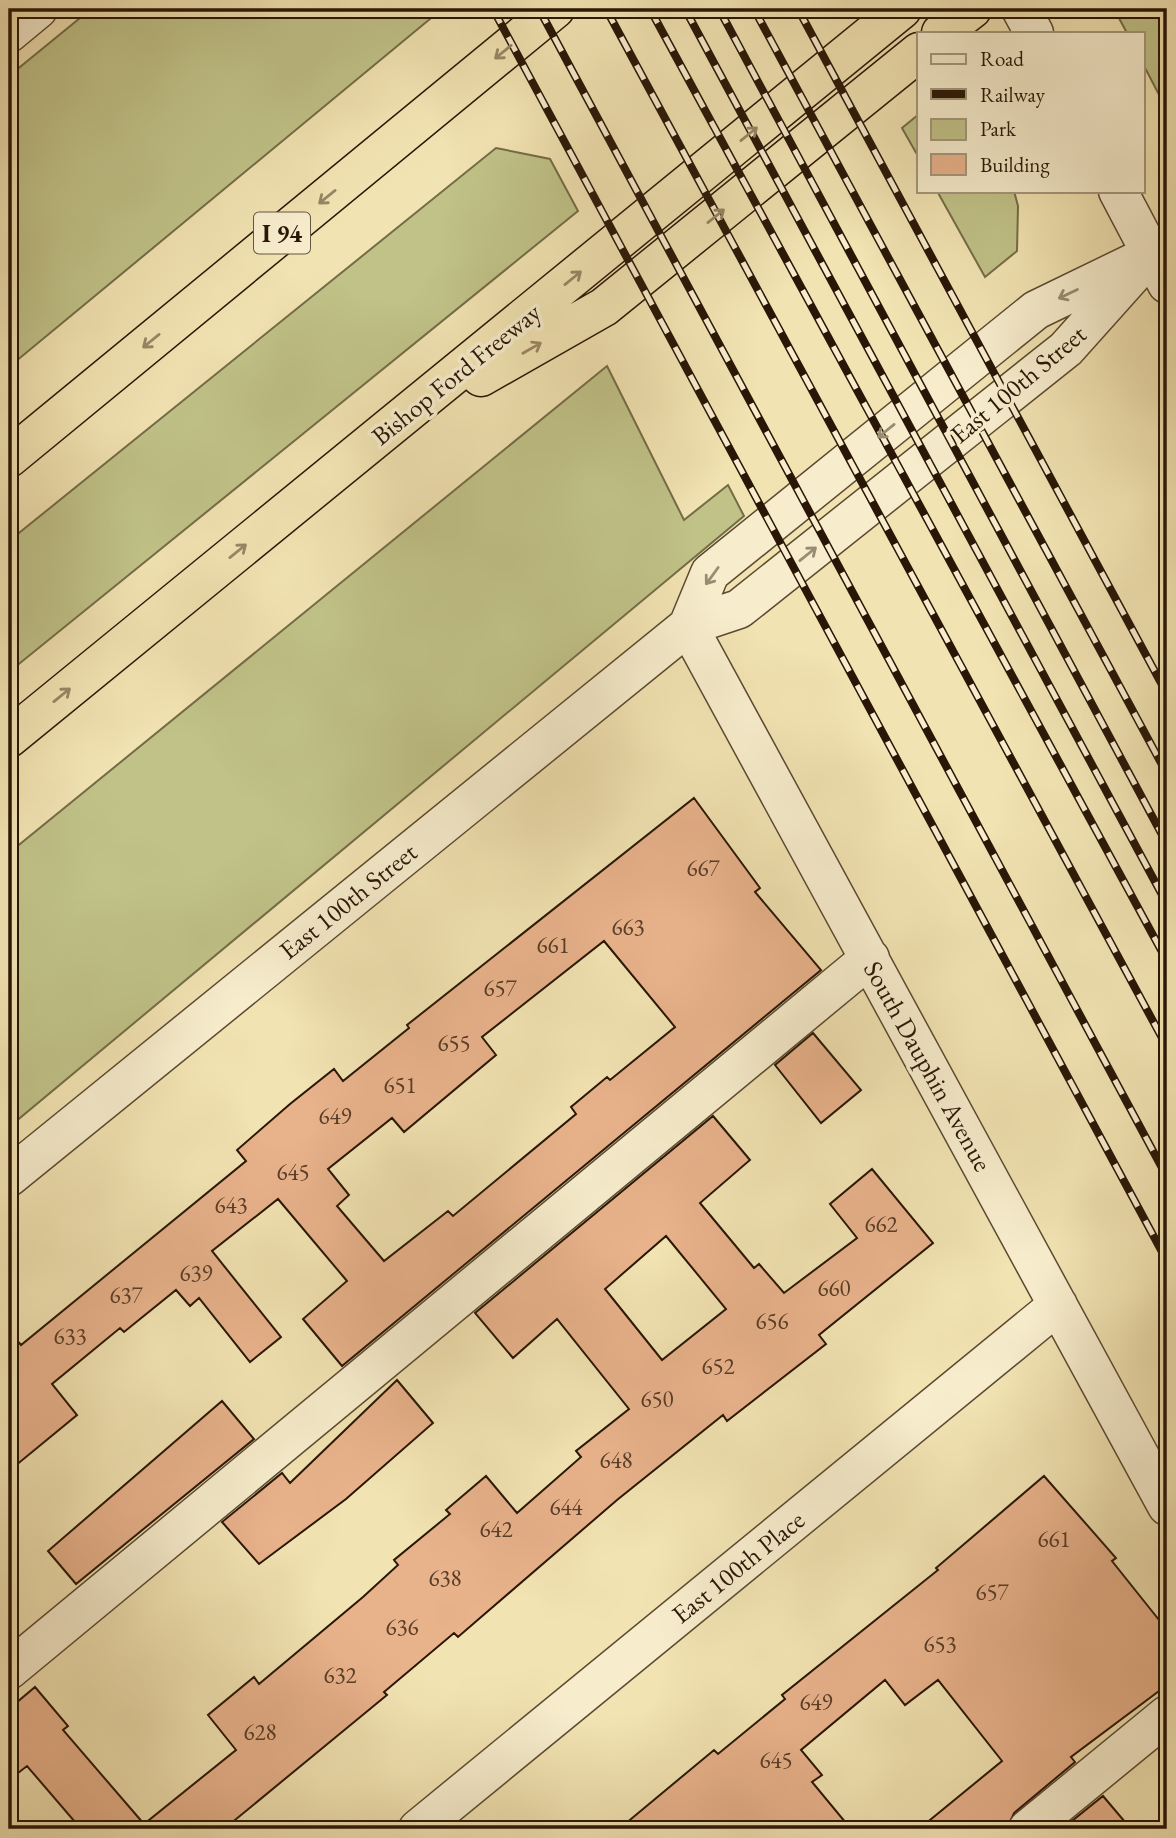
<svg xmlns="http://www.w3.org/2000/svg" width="1176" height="1838" viewBox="0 0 1176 1838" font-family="'EB Garamond',serif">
  <rect width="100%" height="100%" fill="#f2e3b2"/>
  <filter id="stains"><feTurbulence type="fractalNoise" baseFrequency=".00286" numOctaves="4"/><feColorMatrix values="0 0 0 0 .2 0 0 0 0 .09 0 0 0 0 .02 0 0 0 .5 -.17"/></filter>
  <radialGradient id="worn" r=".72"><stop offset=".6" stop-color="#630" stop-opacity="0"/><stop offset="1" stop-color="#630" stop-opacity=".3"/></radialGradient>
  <path fill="#c0c288" stroke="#746c47" stroke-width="2" d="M 91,9 L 442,9 L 9,367 L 9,76 Z
    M 1114,9 L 1167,9 L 1167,110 L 1143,64 L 1143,33 L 1127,33 Z
    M 919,114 L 919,158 L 902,128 Z
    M 496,148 L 550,159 L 578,211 L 9,672 L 9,541 Z
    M 937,191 L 1014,191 L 1018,206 L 1017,251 L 985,277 Z
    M 607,366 L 684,520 L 728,485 L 744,516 L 9,1127 L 9,853 Z"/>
  <path fill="#e8b28b" stroke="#291606" stroke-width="2" fill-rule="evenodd" d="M 694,798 L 760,888 L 755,892 L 821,970 L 342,1366 L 303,1319 L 347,1281 L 278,1199 L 212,1251 L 281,1337 L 250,1362 L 199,1298 L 190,1306 L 176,1290 L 124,1332 L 120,1328 L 52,1384 L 77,1415 L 9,1471 L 9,1331 L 21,1345 L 246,1161 L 237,1150 L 290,1104 L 334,1069 L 343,1081 L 409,1028 L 407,1025 ZM 604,941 L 675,1027 L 610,1080 L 607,1077 L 571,1107 L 576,1114 L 453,1216 L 448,1211 L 384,1261 L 337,1206 L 349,1195 L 328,1169 L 392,1118 L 404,1132 L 496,1055 L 482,1037 Z
    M 813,1033 L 861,1090 L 821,1123 L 775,1065 Z
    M 713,1116 L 750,1160 L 700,1203 L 754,1268 L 759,1264 L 784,1293 L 857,1238 L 830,1204 L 872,1169 L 933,1243 L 819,1335 L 826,1344 L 727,1421 L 723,1415 L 617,1500 L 458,1637 L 454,1633 L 384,1692 L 387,1695 L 224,1829 L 81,1829 L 27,1766 L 9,1780 L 9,1709 L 35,1687 L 68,1726 L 63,1730 L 144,1824 L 236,1750 L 208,1715 L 254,1677 L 259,1684 L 363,1597 L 398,1565 L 394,1560 L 450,1514 L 446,1510 L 486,1476 L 517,1513 L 581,1457 L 576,1451 L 629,1409 L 557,1319 L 513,1358 L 475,1313 ZM 666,1236 L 726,1309 L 662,1360 L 605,1289 Z
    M 397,1380 L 433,1423 L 346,1499 L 259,1564 L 222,1522 L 282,1473 L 290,1483 Z
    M 222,1401 L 254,1439 L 76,1584 L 48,1551 Z
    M 1044,1476 L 1116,1558 L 1112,1561 L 1167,1630 L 1167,1685 L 1071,1757 L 1075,1762 L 1014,1813 L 1007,1829 L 919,1829 L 1002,1761 L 938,1680 L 905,1705 L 885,1680 L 801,1750 L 822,1775 L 812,1782 L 851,1829 L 619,1829 L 714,1750 L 718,1754 L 785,1699 L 782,1695 L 938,1570 L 936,1568 Z
    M 1103,1796 L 1131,1829 L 1062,1829 Z"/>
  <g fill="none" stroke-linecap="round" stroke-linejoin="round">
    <defs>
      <path id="minor" d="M 1021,9 L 1034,33
        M 9,33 L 38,9
        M 1118,191 L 1167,284
        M 688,626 L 1167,1506
        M 688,626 L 710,573 L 1036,310 L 1135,262
        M 9,1177 L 688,626 L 739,609 L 1066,349 L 1151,254
        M 9,1670 L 870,958
        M 418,1829 L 1058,1305
        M 1028,1829 L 1167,1715"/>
      <path id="highway" d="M 941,33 L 972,9
        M 481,377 L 604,307 L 919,52
        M 9,458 L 555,9
        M 9,738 L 902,9"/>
    </defs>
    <use href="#minor" stroke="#5b4931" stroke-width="41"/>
    <use href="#highway" stroke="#291606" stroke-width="41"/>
    <use href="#minor" stroke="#f7edcd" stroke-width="38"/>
    <use href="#highway" stroke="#f2e3b2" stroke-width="38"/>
    <defs>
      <path id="rail" d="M 493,9 L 1167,1261
        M 539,9 L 1167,1177
        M 606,9 L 1167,1047
        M 650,9 L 1167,961
        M 685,9 L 1167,904
        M 719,9 L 1167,844
        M 754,9 L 1167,774
        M 798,9 L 1167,694"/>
    </defs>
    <use href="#rail" stroke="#291606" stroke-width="8"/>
    <use href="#rail" stroke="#f7edcd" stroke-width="5" stroke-dasharray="16" stroke-linecap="butt"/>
  </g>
  <defs><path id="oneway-shaft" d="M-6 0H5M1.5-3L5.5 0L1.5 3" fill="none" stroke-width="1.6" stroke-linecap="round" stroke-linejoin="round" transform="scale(1.75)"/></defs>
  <g stroke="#988765">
    <use href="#oneway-shaft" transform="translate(503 52) rotate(141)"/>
    <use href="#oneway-shaft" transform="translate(749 134) rotate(-39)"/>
    <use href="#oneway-shaft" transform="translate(327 197) rotate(141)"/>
    <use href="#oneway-shaft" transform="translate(716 216) rotate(-39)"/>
    <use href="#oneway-shaft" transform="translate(573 278) rotate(-39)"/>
    <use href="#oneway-shaft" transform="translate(151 341) rotate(141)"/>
    <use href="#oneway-shaft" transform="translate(532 348) rotate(-30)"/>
    <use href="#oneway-shaft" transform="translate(238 551) rotate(-39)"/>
    <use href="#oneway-shaft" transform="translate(62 695) rotate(-39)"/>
  </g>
  <g stroke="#9a8c73">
    <use href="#oneway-shaft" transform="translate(1068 294) rotate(154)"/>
    <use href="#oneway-shaft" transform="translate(886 431) rotate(141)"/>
    <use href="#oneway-shaft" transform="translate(808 554) rotate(-39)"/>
    <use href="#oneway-shaft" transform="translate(712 576) rotate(126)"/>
  </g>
  <g text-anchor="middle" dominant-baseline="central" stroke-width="7" stroke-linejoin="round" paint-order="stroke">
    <g font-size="23" fill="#593d27">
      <text x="703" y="868">667</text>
      <text x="628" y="927">663</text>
      <text x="553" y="945">661</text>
      <text x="500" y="988">657</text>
      <text x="454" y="1043">655</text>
      <text x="400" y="1085">651</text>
      <text x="335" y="1116">649</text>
      <text x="293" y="1172">645</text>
      <text x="231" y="1205">643</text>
      <text x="881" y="1224">662</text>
      <text x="196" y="1273">639</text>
      <text x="834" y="1288">660</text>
      <text x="126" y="1295">637</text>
      <text x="772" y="1321">656</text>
      <text x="70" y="1336">633</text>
      <text x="718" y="1366">652</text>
      <text x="657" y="1399">650</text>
      <text x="616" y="1460">648</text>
      <text x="566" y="1507">644</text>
      <text x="496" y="1529">642</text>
      <text x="1054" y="1539">661</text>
      <text x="445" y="1578">638</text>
      <text x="992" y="1592">657</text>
      <text x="402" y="1627">636</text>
      <text x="940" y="1644">653</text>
      <text x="340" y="1675">632</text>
      <text x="816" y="1702">649</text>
      <text x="260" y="1732">628</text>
      <text x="776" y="1760">645</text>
    </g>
    <rect fill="#f7edcd" stroke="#675642" stroke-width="2" x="254" y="212.5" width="56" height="41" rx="5"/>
    <g font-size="24" font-weight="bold" fill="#291606">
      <text x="282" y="233">I 94</text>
    </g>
    <g font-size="26" fill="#291606" stroke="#f7edcd">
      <text transform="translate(456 374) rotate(-39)">Bishop Ford Freeway</text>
      <text transform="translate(1018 384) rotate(-40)">East 100th Street</text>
      <text transform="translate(348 901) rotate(-39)">East 100th Street</text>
      <text transform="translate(928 1066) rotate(61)">South Dauphin Avenue</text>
      <text transform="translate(738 1567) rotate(-39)">East 100th Place</text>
    </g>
  </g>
  <rect width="1176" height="1838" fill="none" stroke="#f2e3b2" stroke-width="35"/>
  <rect x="10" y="10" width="1155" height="1817" fill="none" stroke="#291606" stroke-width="3.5"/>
  <rect x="18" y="18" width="1141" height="1803" fill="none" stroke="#291606" stroke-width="2"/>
  <rect x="917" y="32" width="228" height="161" fill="#f7edcd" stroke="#a5977d" stroke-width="2"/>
  <rect x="931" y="54" width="35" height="10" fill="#f7edcd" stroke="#a5977d" stroke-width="2"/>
  <text x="980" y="66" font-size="21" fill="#291606">Road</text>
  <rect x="931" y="89" width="35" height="10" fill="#291606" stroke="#a5977d" stroke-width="2"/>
  <text x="980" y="102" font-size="21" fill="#291606">Railway</text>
  <rect x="931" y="119" width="35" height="21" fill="#c0c288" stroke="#a5977d" stroke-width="2"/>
  <text x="980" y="136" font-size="21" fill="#291606">Park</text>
  <rect x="931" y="154" width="35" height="21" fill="#e8b28b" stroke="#a5977d" stroke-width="2"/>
  <text x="980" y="172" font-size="21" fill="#291606">Building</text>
  <rect width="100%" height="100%" filter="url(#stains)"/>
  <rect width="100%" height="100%" fill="url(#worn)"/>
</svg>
